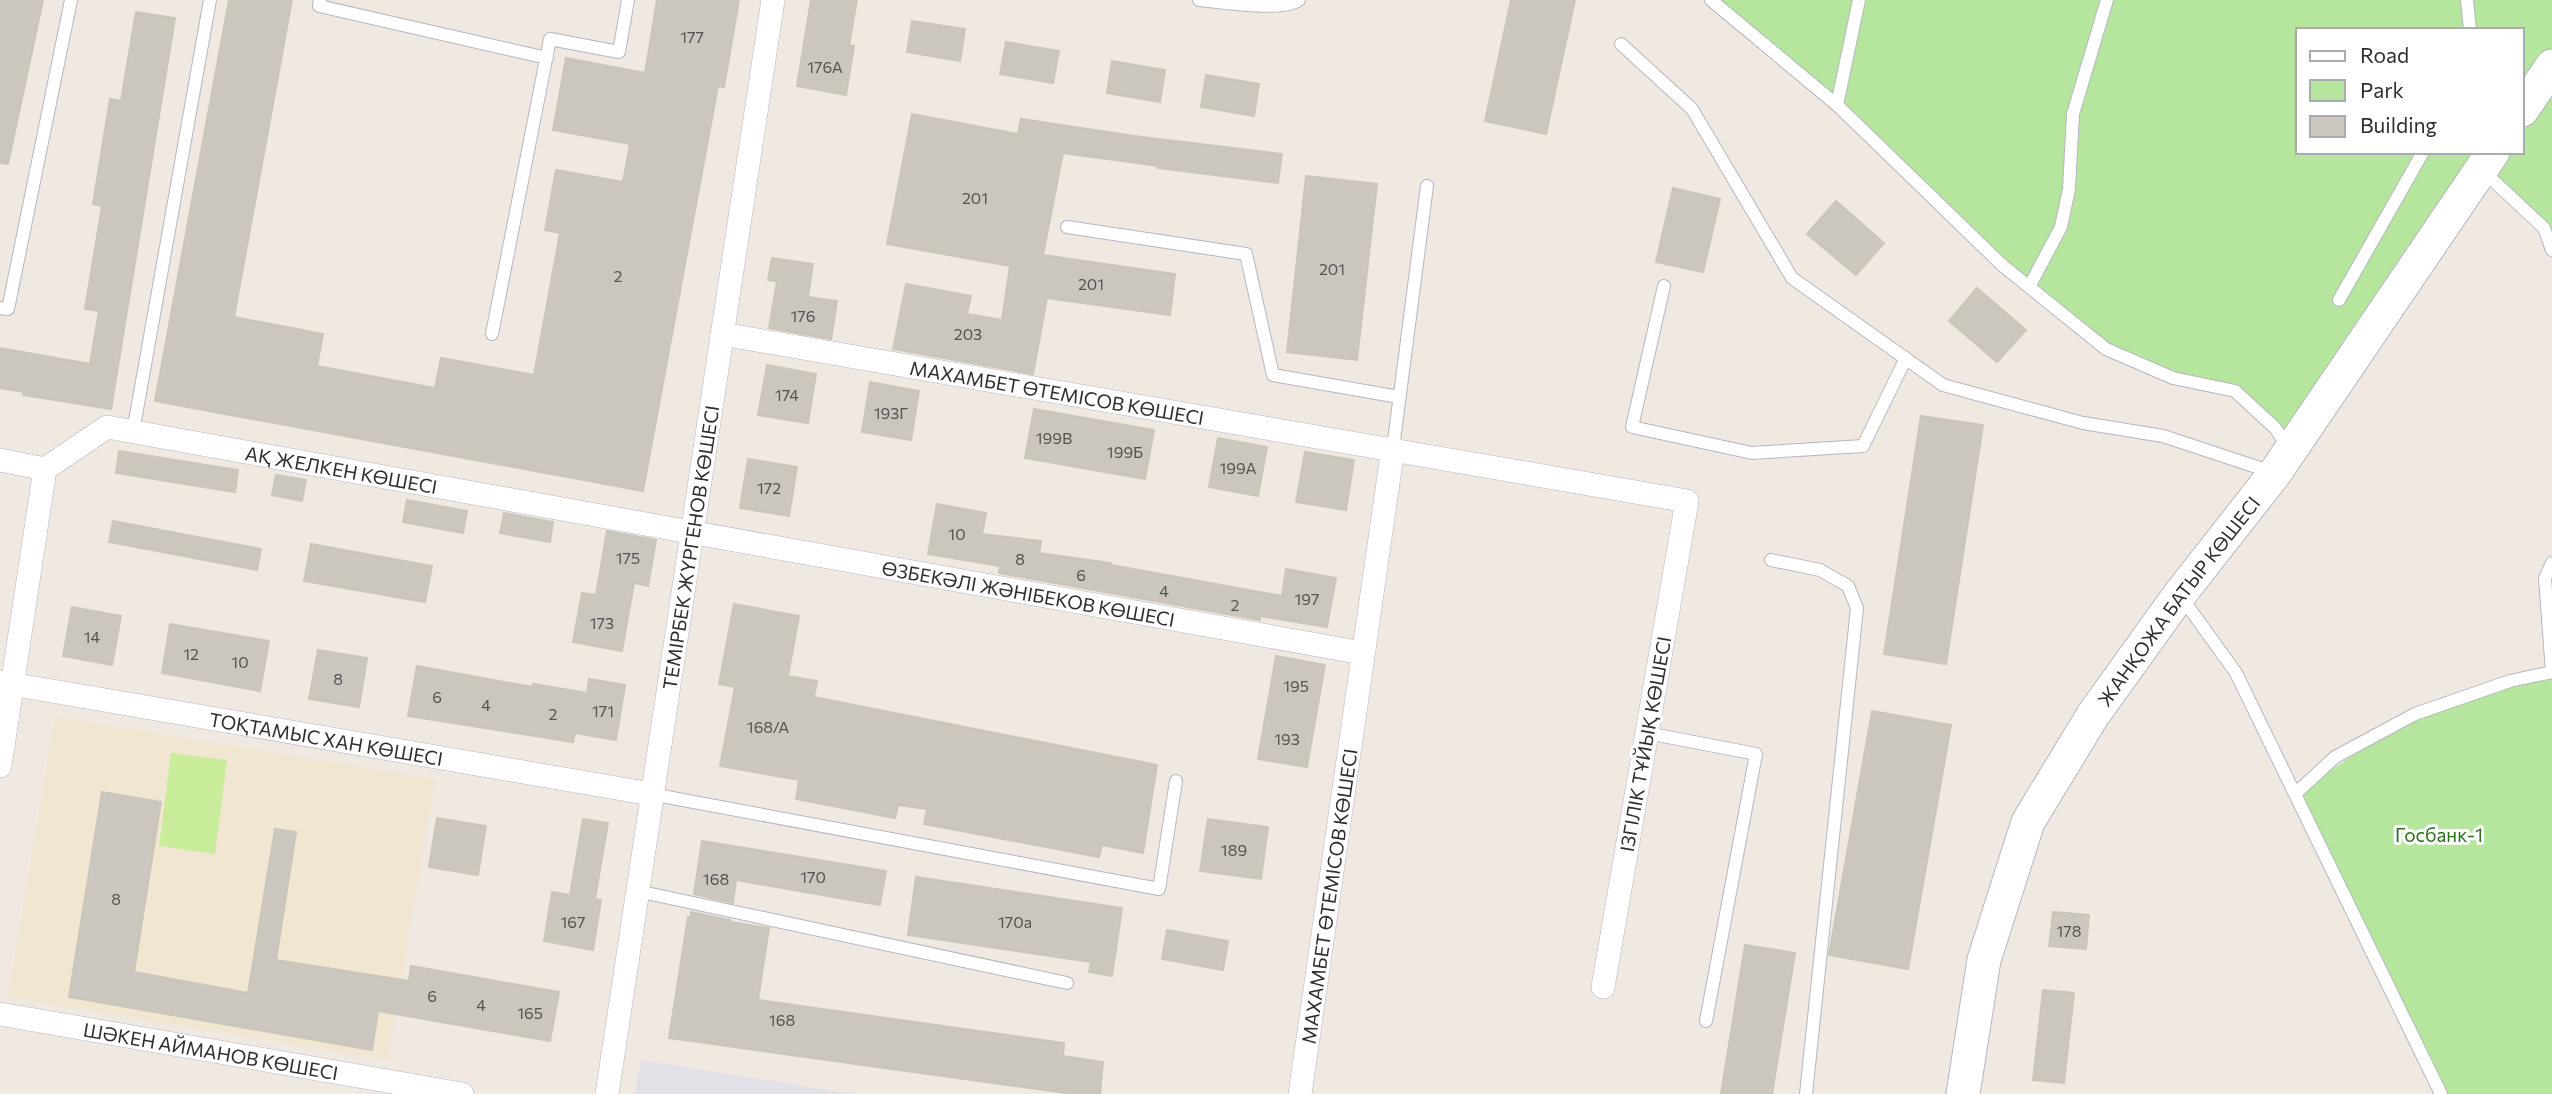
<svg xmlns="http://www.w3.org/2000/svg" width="2552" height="1094" viewBox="0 0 2552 1094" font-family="Commissioner,sans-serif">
  <rect width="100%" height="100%" fill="#efe9e1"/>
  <path fill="#e3e1e8" d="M 641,1060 L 854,1094 L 635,1094 Z"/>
  <path fill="#f0e6d1" d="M 55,716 L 435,779 L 388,1060 L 8,997 Z"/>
  <path fill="#b6e59e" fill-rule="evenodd" d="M 1711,0 L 2552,0 L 2552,250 L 2544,228 L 2482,170 L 2291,451 L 2235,391 L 2173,378 L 2106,349 L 2002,265 L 1837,105 ZM 2298,30 L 2522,30 L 2522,152 L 2298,152 Z
    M 2552,563 L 2552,1094 L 2441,1094 L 2295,794 L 2415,714 L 2552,672 L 2545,578 Z"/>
  <path fill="#c9ec9a" d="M 171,753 L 227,760 L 215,854 L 159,846 Z"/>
  <path fill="#cbc7bf" stroke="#cbc5ba" stroke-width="2" d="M 0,0 L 43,0 L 8,164 L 0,163 Z
    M 229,0 L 292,0 L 234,317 L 323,334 L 317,366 L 435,388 L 441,358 L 534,375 L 560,233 L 545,230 L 556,170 L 623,182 L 630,144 L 553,130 L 566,58 L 645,73 L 657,0 L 739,0 L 724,87 L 718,86 L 643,491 L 155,401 Z
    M 811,0 L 857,0 L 849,45 L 854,46 L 846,95 L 797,86 Z
    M 1511,0 L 1575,0 L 1546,134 L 1485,121 Z
    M 136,12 L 175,18 L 111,409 L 23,395 L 24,392 L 0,388 L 0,348 L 90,364 L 99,311 L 85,309 L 102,206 L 93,204 L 110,99 L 121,101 Z
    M 912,21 L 965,29 L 960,61 L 907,52 Z
    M 1006,42 L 1059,51 L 1053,83 L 1000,74 Z
    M 1112,61 L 1165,70 L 1160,102 L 1107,93 Z
    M 1206,75 L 1259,84 L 1254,116 L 1201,107 Z
    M 912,114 L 1018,134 L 1021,119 L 1134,136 L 1282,154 L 1278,183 L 1158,168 L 1159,166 L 1063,153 L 1043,255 L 1175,274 L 1170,315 L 1047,298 L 1033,374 L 893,349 L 906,284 L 971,296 L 967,314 L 1002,320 L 1010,266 L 887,244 Z
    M 1306,176 L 1377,184 L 1357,360 L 1287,352 Z
    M 1673,188 L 1720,199 L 1703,272 L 1656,262 Z
    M 1836,201 L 1884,243 L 1856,275 L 1807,234 Z
    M 772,258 L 813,264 L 808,297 L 837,301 L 831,339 L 769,328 L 777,281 L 768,280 Z
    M 1977,288 L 2026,330 L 1997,362 L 1949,321 Z
    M 767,365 L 816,374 L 808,423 L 758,415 Z
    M 870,382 L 919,391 L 911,440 L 862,432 Z
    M 1034,409 L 1154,430 L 1145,479 L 1025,458 Z
    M 1921,416 L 1983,425 L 1946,664 L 1884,654 Z
    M 1218,438 L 1267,447 L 1258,496 L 1209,487 Z
    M 119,451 L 238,470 L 235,492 L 116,473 Z
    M 1305,452 L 1354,460 L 1346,510 L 1296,502 Z
    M 748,459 L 797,467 L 789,516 L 740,508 Z
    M 276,475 L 306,480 L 302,501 L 272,495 Z
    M 407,500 L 467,511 L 463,533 L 403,522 Z
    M 937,504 L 986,513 L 982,534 L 1041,541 L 1039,553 L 1111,563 L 1111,565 L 1282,596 L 1286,569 L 1336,578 L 1327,627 L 1260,616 L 1260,620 L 999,573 L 1000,566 L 928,554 Z
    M 504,513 L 553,522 L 550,542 L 500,533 Z
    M 113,521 L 261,549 L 257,570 L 109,542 Z
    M 607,531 L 656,540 L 648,586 L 634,583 L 622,651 L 573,642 L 582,593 L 596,595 Z
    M 311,544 L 432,566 L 425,602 L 304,581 Z
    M 734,604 L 799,616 L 788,676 L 817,681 L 814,697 L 1157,765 L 1143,853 L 1102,845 L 1099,857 L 924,824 L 927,809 L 898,805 L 895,818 L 796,799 L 799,780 L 720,766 L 735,687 L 719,684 Z
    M 72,607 L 121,616 L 112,665 L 63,656 Z
    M 170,624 L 269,641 L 260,691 L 162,673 Z
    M 318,650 L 367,658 L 359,707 L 309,699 Z
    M 1276,656 L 1325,665 L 1307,767 L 1258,759 Z
    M 417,666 L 532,687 L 533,684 L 587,693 L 589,679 L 625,685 L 616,740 L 575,733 L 573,742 L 408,716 Z
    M 1872,711 L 1951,725 L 1908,969 L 1829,955 Z
    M 102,792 L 161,802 L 134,972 L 248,993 L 275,829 L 296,832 L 276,960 L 409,981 L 411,966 L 559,992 L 550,1041 L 378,1011 L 372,1050 L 69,997 Z
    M 437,818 L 486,826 L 478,875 L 429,867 Z
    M 583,819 L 608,823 L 595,899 L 601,900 L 593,950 L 544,941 L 552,892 L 570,895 Z
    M 1208,819 L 1268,827 L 1261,879 L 1200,871 Z
    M 702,841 L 886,871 L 880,905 L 736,880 L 733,903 L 694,894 Z
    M 916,877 L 1122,908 L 1112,976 L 1089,972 L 1091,962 L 908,935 Z
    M 691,912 L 730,920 L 730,922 L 769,928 L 758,1000 L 1064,1043 L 1063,1056 L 1103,1062 L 1100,1094 L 1073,1094 L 669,1038 L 688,917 L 691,917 Z
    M 2053,912 L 2089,915 L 2086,949 L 2049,946 Z
    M 1167,930 L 1228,941 L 1223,970 L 1162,959 Z
    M 1745,945 L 1795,953 L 1772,1094 L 1721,1094 Z
    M 2043,990 L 2074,993 L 2064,1083 L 2033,1080 Z"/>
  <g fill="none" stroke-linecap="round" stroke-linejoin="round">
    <defs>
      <path id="lane" d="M 320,0 L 319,6 L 547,58
        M 1199,0 C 1221,2 1282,12 1299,0
        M 1711,0 L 1837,105 L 2002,265 L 2106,349 L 2173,378 L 2235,391 L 2275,428 L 2288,447
        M 2467,0 L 2470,30
        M 1621,44 L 1692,109 L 1792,278 L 1943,385 L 2083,423 L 2163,436 L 2272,472
        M 1837,105 L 1859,0
        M 2482,170 L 2544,228 L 2552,250
        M 1067,227 L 1246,254 L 1273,375 L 1399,397
        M 1664,286 L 1632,427 L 1752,453 L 1863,446 L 1906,358
        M 2029,287 L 2061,227 L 2069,189 L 2073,114 L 2107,0
        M 2339,300 L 2423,152
        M 0,308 L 8,309 L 71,0
        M 492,334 L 550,39 L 619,52 L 628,0
        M 133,432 L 210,0
        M 1393,448 L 1427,186
        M 1771,560 L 1820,570 L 1848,586 L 1857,608 L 1806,1094
        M 2552,563 L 2545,578 L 2552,672
        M 2182,598 L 2236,673 L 2441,1094
        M 1647,733 L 1756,754 L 1706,1021
        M 651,794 L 1159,889 L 1176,781
        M 2295,794 L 2335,757 L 2415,714 L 2510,681 L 2552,672
        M 637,891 L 1067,983"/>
      <g id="street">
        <path id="s1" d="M 722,334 L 1687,501 L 1603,987"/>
        <path id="s2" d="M 0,460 L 45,469 L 107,427 L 1362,653"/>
        <path id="s3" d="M 0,682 L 651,794"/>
        <path d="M 0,766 L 45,469"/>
        <path id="s4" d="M 0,1014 L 462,1094"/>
        <path id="s5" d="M 607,1094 L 773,0"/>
        <path id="s6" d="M 1300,1094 L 1393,448"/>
      </g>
      <g id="secondary">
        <path d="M 2522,110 L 2552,66"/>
        <path id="s7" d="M 1963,1094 L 1984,960 L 2028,822 L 2093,715 L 2180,594 L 2275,473 L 2493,152"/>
      </g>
    </defs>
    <use href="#lane" stroke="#b4b7c1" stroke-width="14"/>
    <use href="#street" stroke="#b4b7c1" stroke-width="24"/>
    <use href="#secondary" stroke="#b4b7c1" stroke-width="35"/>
    <use href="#lane" stroke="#fff" stroke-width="12"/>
    <use href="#street" stroke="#fff" stroke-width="23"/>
    <use href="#secondary" stroke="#fff" stroke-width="33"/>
  </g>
  <g text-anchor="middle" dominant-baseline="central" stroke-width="6" stroke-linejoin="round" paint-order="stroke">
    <g font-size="16" fill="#555452">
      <text x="692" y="36">177</text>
      <text x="825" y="66">176А</text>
      <text x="975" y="197">201</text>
      <text x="1332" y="268">201</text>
      <text x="618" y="275">2</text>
      <text x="1091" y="283">201</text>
      <text x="803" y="315">176</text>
      <text x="968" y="333">203</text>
      <text x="787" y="394">174</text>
      <text x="891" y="412">193Г</text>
      <text x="1054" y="437">199В</text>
      <text x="1125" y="451">199Б</text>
      <text x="1238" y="467">199А</text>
      <text x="769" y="487">172</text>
      <text x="957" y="533">10</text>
      <text x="628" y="557">175</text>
      <text x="1020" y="558">8</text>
      <text x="1081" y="574">6</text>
      <text x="1164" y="590">4</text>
      <text x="1307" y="598">197</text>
      <text x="1235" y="604">2</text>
      <text x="602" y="622">173</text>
      <text x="92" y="636">14</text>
      <text x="191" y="653">12</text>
      <text x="240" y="661">10</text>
      <text x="338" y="678">8</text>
      <text x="1296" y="685">195</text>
      <text x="437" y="696">6</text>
      <text x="486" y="704">4</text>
      <text x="603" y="710">171</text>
      <text x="553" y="713">2</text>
      <text x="768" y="726">168/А</text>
      <text x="1287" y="738">193</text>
      <text x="1234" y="849">189</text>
      <text x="813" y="876">170</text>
      <text x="716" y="878">168</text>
      <text x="116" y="898">8</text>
      <text x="573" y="921">167</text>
      <text x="1015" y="921">170а</text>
      <text x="2069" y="930">178</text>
      <text x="432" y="995">6</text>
      <text x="481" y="1004">4</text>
      <text x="530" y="1012">165</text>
      <text x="782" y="1019">168</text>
    </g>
    <g font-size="19" fill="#2e2e2e" stroke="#fff">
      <text stroke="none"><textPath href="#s1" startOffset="340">МАХАМБЕТ ӨТЕМІСОВ КӨШЕСІ</textPath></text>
      <text stroke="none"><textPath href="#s2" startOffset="359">АҚ ЖЕЛКЕН КӨШЕСІ</textPath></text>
      <text stroke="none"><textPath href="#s5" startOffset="553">ТЕМІРБЕК ЖҮРГЕНОВ КӨШЕСІ</textPath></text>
      <text stroke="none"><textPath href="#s2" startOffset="1057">ӨЗБЕКӘЛІ ЖӘНІБЕКОВ КӨШЕСІ</textPath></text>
      <text stroke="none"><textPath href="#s7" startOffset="548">ЖАНҚОЖА БАТЫР КӨШЕСІ</textPath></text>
      <text stroke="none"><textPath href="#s3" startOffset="331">ТОҚТАМЫС ХАН КӨШЕСІ</textPath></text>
      <text transform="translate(1645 744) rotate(-80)">ІЗГІЛІК ТҰЙЫҚ КӨШЕСІ</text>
      <text stroke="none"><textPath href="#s6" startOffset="200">МАХАМБЕТ ӨТЕМІСОВ КӨШЕСІ</textPath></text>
      <text stroke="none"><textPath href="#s4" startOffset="214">ШӘКЕН АЙМАНОВ КӨШЕСІ</textPath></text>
    </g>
    <g font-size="19" fill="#2c6e1b" stroke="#fff">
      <text x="2439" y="834">Госбанк-1</text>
    </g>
  </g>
  <rect x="2296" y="28" width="228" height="126" fill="#ffffff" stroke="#ababab" stroke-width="2"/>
  <rect x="2310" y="51" width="35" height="10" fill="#ffffff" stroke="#ababab" stroke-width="2"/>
  <text x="2360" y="63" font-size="21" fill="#2e2e2e">Road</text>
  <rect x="2310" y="80" width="35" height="21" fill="#b6e59e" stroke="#ababab" stroke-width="2"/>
  <text x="2360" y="98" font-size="21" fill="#2e2e2e">Park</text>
  <rect x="2310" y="116" width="35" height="21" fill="#cbc7bf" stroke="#ababab" stroke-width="2"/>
  <text x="2360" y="133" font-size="21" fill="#2e2e2e">Building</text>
</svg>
